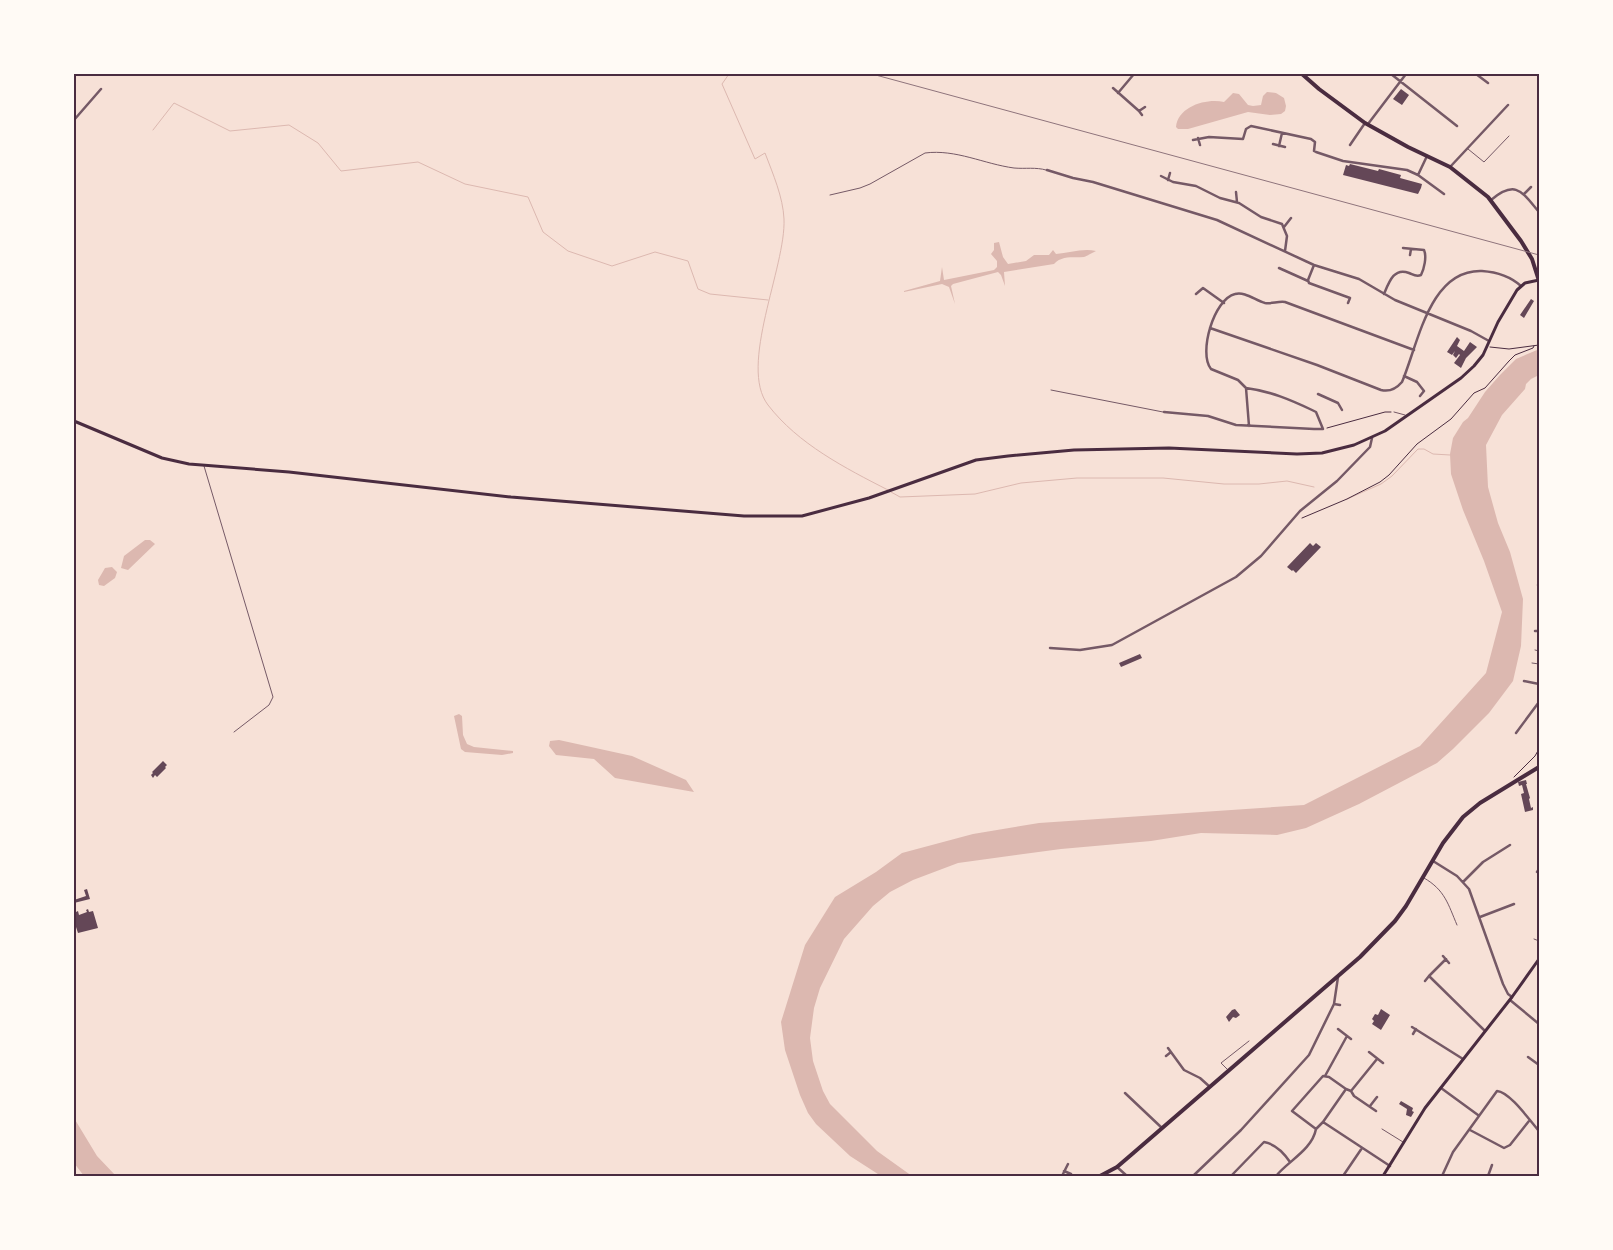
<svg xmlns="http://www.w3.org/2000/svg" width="1613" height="1250" viewBox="0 0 1613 1250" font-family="'Times New Roman',serif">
  <rect width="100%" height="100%" fill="#f7e1d7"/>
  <path fill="#dcb8b0" d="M 1267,92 L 1276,93 L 1284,98 L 1286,106 L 1285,111 L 1281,114 L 1270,115 L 1248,112 L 1188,129 L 1178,129 L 1176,127 C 1178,106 1207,98 1224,102 L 1233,93 L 1239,94 L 1248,105 L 1253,106 L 1261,105 L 1263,96 Z
    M 999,242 L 1003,257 L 1008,264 L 1026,261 L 1034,255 L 1049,255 L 1053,250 L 1056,254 C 1069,253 1083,248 1096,251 C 1092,253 1087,256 1084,257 C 1074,258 1062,255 1054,264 L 1004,272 L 1005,286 L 1001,275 L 998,272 L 953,284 L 951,286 L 955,304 L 949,287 L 942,284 L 904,292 L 904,291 L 940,281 L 942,267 L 944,280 L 994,270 L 997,267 L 997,261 L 991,254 L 994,250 L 994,243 Z
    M 1537,350 L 1539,350 L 1539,375 L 1531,379 L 1526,384 L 1525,389 L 1502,415 L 1486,445 L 1488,487 L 1498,523 L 1510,552 L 1523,599 L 1521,646 L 1513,681 L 1489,713 L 1453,749 L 1437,763 L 1359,804 L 1306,828 L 1277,835 L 1201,833 L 1151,841 L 1061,849 L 958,863 L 913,880 L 890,892 L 873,906 L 844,939 L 820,988 L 814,1008 L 810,1038 L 813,1061 L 823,1091 L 830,1104 L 877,1151 L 912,1176 L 881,1176 L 850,1156 L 816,1124 L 808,1113 L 800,1095 L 785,1050 L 781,1022 L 805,945 L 835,897 L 876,872 L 902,853 L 973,834 L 1039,823 L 1304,805 L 1420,746 L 1486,673 L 1502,612 L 1484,561 L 1463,510 L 1451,474 L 1450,454 L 1453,438 L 1463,422 L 1468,418 L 1485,392 L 1500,375 L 1516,359 Z
    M 145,540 L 150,540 L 155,544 L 128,570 L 121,568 L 124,556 Z
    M 112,567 L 117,572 L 115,578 L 104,586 L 99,585 L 98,580 L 105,568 Z
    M 459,714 L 462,716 L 463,735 L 467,744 L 474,747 L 513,751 L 513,753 L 502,755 L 465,752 L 461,749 L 454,716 Z
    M 559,740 L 632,756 L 686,780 L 694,792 L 615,778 L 594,759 L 556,755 L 549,746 L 550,741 Z
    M 74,1118 L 97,1156 L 116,1176 L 84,1176 L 74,1163 Z"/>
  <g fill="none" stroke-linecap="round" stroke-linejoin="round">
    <path stroke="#dcb8b0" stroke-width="1" d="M 729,74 L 722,84 L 755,159 L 765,153 C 773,174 783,197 784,219 C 786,267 738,366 768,405 C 798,444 845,468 888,490
      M 153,130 L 174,103 L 230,131 L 289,125 L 318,143 L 341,171 L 418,162 L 465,184 L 528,197 L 543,232 L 568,251 L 612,266 L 655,252 L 688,261 L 698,289 L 710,294 L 768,300
      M 891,492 L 900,497 L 975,494 L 1021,483 L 1077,478 L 1163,478 L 1224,484 L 1259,484 L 1287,481 L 1314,487
      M 1347,499 L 1381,484 L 1392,476 L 1418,449 L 1424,449 L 1433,454 L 1450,455"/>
  </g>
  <path fill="#644757" d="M 1401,89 L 1409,95 L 1402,105 L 1393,99 Z
    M 1350,164 L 1378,171 L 1379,169 L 1401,175 L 1400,178 L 1422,184 L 1421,188 L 1418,194 L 1343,175 L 1346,165 L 1349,166 Z
    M 1531,299 L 1534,301 L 1524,318 L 1520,315 Z
    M 1457,337 L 1460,340 L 1457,346 L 1464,351 L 1470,342 L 1477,347 L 1466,358 L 1461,368 L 1454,363 L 1460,355 L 1459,354 L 1456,358 L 1453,355 L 1455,351 L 1452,355 L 1447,352 Z
    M 1310,543 L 1313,546 L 1316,543 L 1321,547 L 1296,573 L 1293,570 L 1292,571 L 1287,567 Z
    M 1140,654 L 1142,658 L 1121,667 L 1119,663 Z
    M 163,761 L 167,765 L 165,767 L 166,768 L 157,777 L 155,775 L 153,778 L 151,775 L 153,773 L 152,772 Z
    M 1526,780 L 1527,784 L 1526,784 L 1530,798 L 1529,799 L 1531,808 L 1533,807 L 1533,810 L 1525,812 L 1521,794 L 1524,793 L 1522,785 L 1519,786 L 1518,782 Z
    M 87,889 L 90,899 L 74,903 L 74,900 L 86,896 L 84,890 Z
    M 88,909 L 89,912 L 93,911 L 98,928 L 78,933 L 76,927 L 74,927 L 74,913 L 78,911 L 79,915 L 87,912 L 86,910 Z
    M 1235,1009 L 1240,1015 L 1236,1018 L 1233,1017 L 1229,1022 L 1226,1017 L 1232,1010 Z
    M 1381,1009 L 1390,1015 L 1381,1030 L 1372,1024 L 1374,1021 L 1372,1019 L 1375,1014 L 1378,1015 Z
    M 1401,1101 L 1413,1108 L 1412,1111 L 1414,1112 L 1411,1117 L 1406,1115 L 1407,1109 L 1399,1104 Z"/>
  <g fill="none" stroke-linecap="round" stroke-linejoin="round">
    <path stroke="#4a2c40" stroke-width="1" d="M 1490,347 L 1509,349 L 1539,345
      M 1327,428 L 1385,412 L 1391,412
      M 1302,518 L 1347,499 L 1380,482 L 1389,475 L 1417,444 L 1451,419 L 1474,393 L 1485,388 L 1509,361 L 1515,355 L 1533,348 L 1534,346
      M 1514,777 L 1535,756 L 1539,749"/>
    <path stroke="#755966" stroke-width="1" d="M 1468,149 L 1484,162 L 1509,136
      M 830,195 L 860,188 L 870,184 L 925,153 C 956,149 984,164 1014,168 C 1025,169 1036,167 1046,170
      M 1051,390 L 1163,412
      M 1394,412 L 1405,415
      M 204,466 L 273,697 L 269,705 L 234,732
      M 1535,650 L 1539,651
      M 1532,663 L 1539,664
      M 1424,878 C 1445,890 1448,904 1457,925
      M 1534,939 L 1539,941
      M 1228,1070 L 1221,1063 L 1249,1041
      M 1382,1129 L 1403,1142"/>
    <path stroke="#755966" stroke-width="2.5" d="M 1391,74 L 1457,126
      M 1476,74 L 1488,83
      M 1113,88 L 1139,111 L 1142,115
      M 1118,93 L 1134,74
      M 1139,111 L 1145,107
      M 74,120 L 101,89
      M 1368,124 L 1406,74
      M 1198,138 L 1200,145
      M 1193,140 L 1209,137 L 1243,139 L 1246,129 L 1251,126 L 1311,139 L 1315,142 L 1314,151 L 1316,152 L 1343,161 L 1407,170 L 1418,175 L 1427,156
      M 1273,144 L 1285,147
      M 1350,145 L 1365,123
      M 1279,146 L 1282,133
      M 1450,167 L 1508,105
      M 1047,170 L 1073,178 L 1093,182 L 1217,220 L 1314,265 L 1359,279 L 1395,300 L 1471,331 L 1489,341
      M 1418,175 L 1444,194
      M 1161,176 L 1173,182 L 1196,186 L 1220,198 L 1239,203 L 1261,217 L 1282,224 L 1287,236 L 1285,251
      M 1168,180 L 1170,173
      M 1236,192 L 1237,202
      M 1524,194 L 1531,187
      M 1491,200 C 1516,179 1522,192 1539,212
      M 1284,227 L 1291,218
      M 1410,255 L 1411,249
      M 1314,265 L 1308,280 L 1309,283 L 1350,298 L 1348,303
      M 1279,268 L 1308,281
      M 1196,294 L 1203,288 L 1224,303
      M 1384,294 C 1389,282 1394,267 1409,273 C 1414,275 1416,277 1421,275 C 1424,269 1427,257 1424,250 L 1403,248
      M 1210,328 L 1317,365 L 1381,390 C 1389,392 1396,389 1402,382 C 1418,345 1429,269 1482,271 C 1496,272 1511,277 1521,286
      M 1404,376 L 1417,382 L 1424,391 L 1420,396
      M 1246,388 L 1238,380 L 1211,369 C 1198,353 1214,299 1235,294 C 1245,291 1256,301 1265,303 C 1272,304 1278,301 1285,302 L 1414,350
      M 1318,394 L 1338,403 L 1342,410
      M 1164,412 L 1208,416 L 1236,425 L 1314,429 L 1323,429 L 1316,412 L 1312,410 C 1291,400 1270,391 1246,388 L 1249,426
      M 1538,585 L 1539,585
      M 1535,631 L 1539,631
      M 1050,648 L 1080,650 L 1112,645 L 1236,577 L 1261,556 L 1300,511 L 1337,481 L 1370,447 L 1372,438
      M 1524,681 L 1539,684
      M 1516,733 L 1539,702
      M 1433,861 L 1457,876 L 1469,889 L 1503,984 L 1508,994 L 1512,997
      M 1539,869 L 1537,872 L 1539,873
      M 1463,882 L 1483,862 L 1510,845
      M 1480,917 L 1514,904
      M 1443,956 L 1449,963
      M 1446,959 L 1429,976 L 1485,1031
      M 1425,981 L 1429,976
      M 1510,1000 L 1539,1024
      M 1334,1004 L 1340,1005
      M 1412,1027 L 1463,1059
      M 1338,1029 L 1351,1039
      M 1413,1034 L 1416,1029
      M 1168,1048 L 1184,1070 L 1200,1078 L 1210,1087
      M 1369,1052 L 1383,1063
      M 1166,1056 L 1171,1052
      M 1528,1057 L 1539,1065
      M 1323,1076 L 1329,1077 L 1346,1089 L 1323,1122 L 1316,1129 L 1292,1111 Z
      M 1325,1076 L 1347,1036
      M 1441,1088 L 1478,1115
      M 1346,1089 L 1351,1091 L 1377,1059
      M 1351,1091 L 1354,1096 L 1376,1111
      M 1125,1093 L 1162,1128
      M 1370,1106 L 1377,1097
      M 1323,1122 L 1390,1166
      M 1470,1130 L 1504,1148 L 1510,1145 L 1529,1121
      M 1117,1167 L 1127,1176
      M 1064,1171 L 1071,1174
      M 1062,1176 L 1068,1164
      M 1193,1176 L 1241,1130 L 1309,1055 L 1334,1004 L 1338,977
      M 1231,1176 L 1264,1142 C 1275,1144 1284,1153 1290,1162
      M 1276,1176 C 1288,1161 1312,1150 1316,1129
      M 1343,1176 L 1362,1148
      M 1442,1176 L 1453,1152 L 1497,1091 C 1510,1092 1530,1121 1539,1131
      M 1488,1176 L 1492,1165"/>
    <path stroke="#4a2c40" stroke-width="3" d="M 74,421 L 162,458 L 189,464 L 289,472 L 511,497 L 744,516 L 802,516 L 869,498 L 976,460 L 1008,456 L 1074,450 L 1169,448 L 1297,454 L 1322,453 L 1354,445 L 1385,431 L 1461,378 L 1474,366 L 1483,355 L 1498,322 L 1517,290 L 1525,283 L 1539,280
      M 1383,1176 L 1425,1108 L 1512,997 L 1539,959"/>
    <path stroke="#4a2c40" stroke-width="4" d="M 1302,74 L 1319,89 L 1365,123 L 1408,147 L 1450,167 L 1488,197 L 1521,241 L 1532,259 L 1539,281
      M 1100,1176 L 1117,1167 L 1131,1155 L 1360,957 L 1395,921 L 1406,906 L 1443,843 L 1463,817 L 1480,803 L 1539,767"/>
    <path stroke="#8f747c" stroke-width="1" d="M 872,74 L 1539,255"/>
  </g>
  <rect width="1613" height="1250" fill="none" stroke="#fffaf5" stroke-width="150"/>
  <rect x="75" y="75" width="1463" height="1100" fill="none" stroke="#4a2c40" stroke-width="2"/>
</svg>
